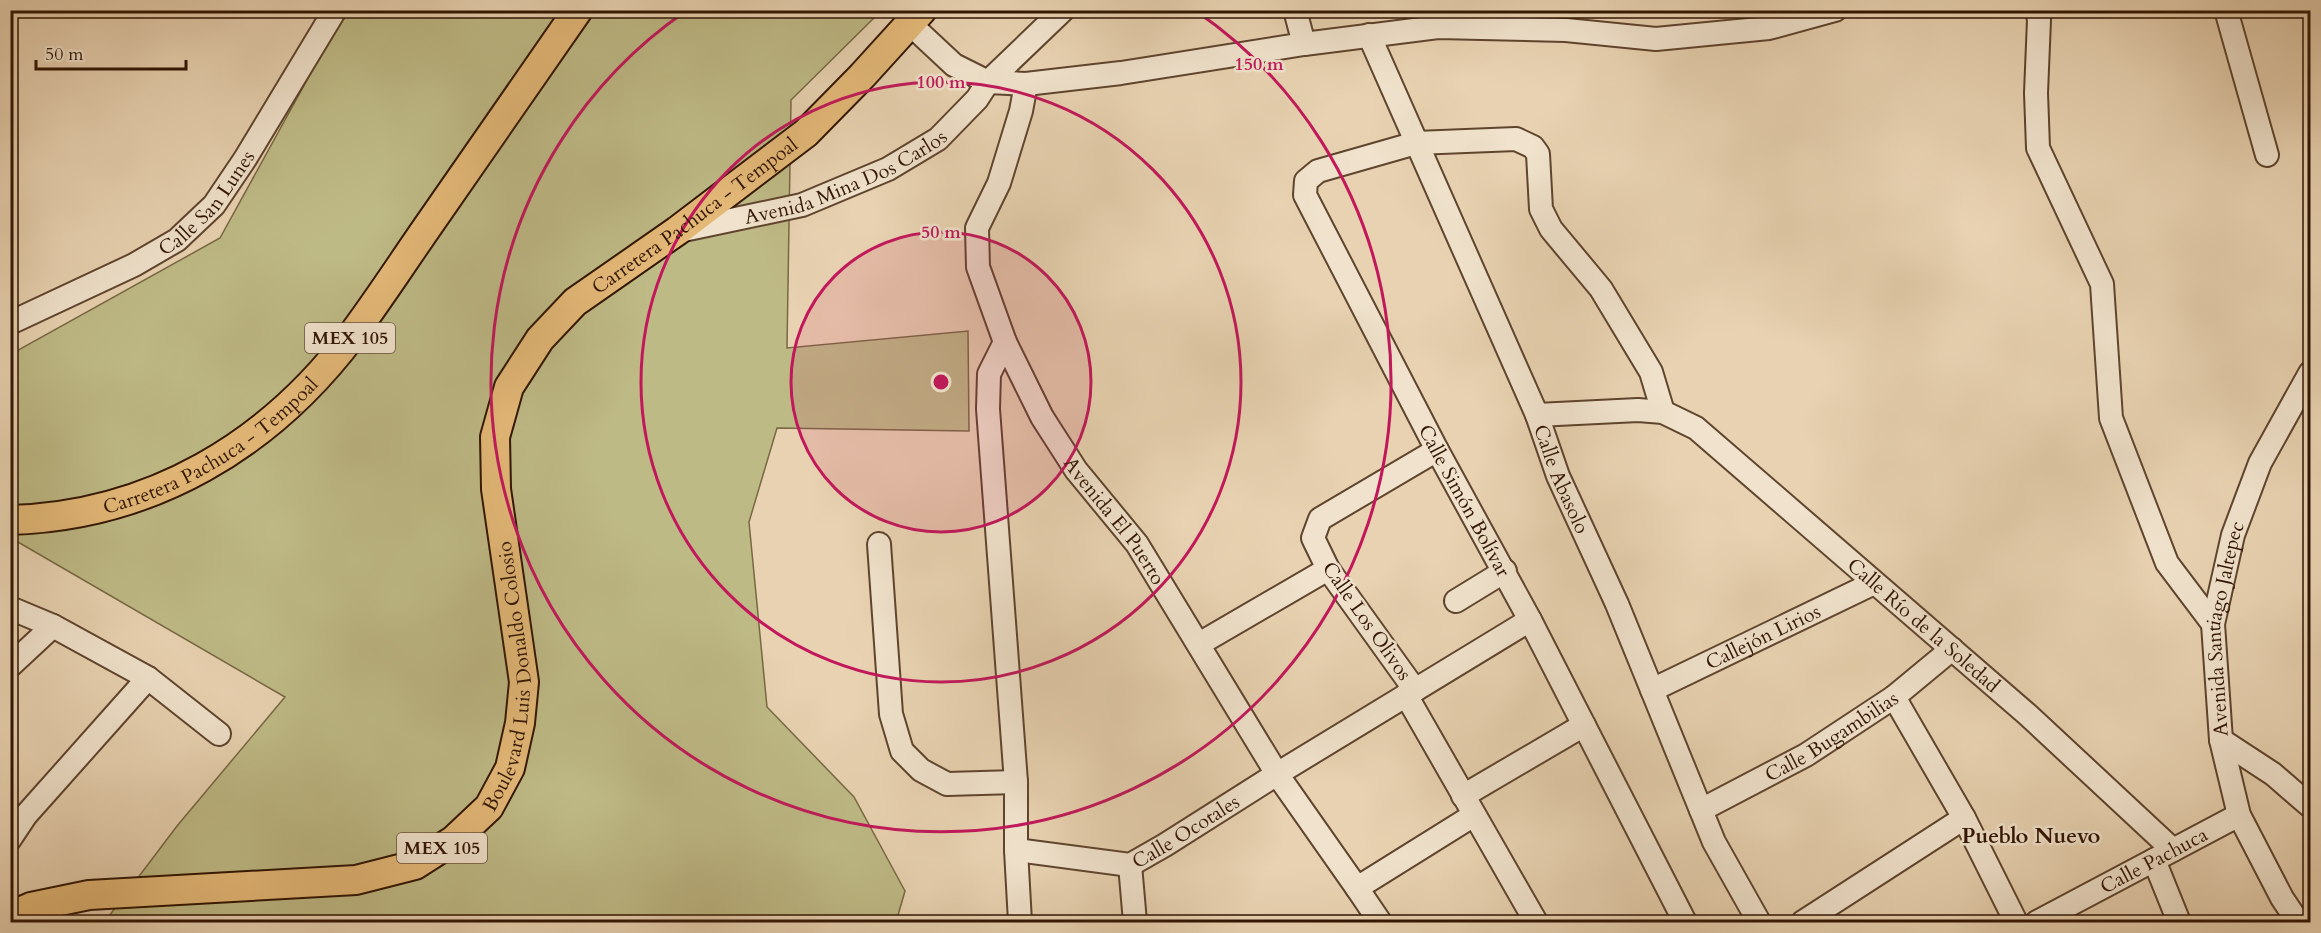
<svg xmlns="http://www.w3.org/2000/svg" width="2321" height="933" viewBox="0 0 2321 933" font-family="Cardo,serif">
  <rect width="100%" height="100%" fill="#e8d2b1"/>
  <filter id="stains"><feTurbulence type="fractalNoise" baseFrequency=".00333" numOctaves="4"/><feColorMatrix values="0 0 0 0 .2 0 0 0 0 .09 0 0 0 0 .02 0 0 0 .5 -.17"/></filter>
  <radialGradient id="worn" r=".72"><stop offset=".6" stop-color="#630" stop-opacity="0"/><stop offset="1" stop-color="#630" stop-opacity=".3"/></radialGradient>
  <path fill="#beba86" stroke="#786844" stroke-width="1.5" d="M 345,11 L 881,11 L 791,100 L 787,348 L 968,331 L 969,431 L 777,428 L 749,522 L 767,707 L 854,797 L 905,891 L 896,922 L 98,922 L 106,920 L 177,826 L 285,697 L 11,538 L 11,357 L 20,349 L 220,238 Z"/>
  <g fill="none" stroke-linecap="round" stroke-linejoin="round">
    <defs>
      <g id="minor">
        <path d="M 1295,10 L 1304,44"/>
        <path d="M 2037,10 L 2039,20 L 2036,93 L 2038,148 L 2102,284 L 2111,418 L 2167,563 L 2213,624"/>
        <path d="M 2226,10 L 2267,155"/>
        <path d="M 910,24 L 954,65 L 988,82 L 1026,84 L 1121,73 L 1304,44 L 1438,27 L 1566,30 L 1656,39 L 1769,28 L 1835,10"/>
        <path id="s1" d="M 1369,35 L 1537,415 L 1558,476 L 1617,604 L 1714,842 L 1759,922"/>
        <path id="s2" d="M 1026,84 L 1021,111 L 999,183 L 977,228 L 978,267 L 1005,342 L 1042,417 L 1076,470 L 1137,544 L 1277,774 L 1357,888 L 1380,922"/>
        <path id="s3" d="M 679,231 L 802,205 L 888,169 L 938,139 L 977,99 L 988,82 L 1063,10"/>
        <path id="s4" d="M 10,323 L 134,265 L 177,240 L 214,205 L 245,159 L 335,10"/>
        <path d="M 1005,342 L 989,374 L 988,409 L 1016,782 L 1016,850 L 1020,922"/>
        <path id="s5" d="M 1663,412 L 1651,372 L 1601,289 L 1551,229 L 1541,209 L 1538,154 L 1533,147 L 1516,139 L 1416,143 L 1318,171 L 1306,181 L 1305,195 L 1437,450 L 1530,620 L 1685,922"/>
        <path id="s6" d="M 1537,415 L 1638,410 L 1663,412 L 1696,428 L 2028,715 L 2173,850"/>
        <path d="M 879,544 L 891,714 L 902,751 L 921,770 L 947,784 L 1016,782"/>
        <path d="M 1456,601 L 1505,571"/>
        <path d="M 10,608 L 53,626 L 148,678 L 219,734"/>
        <path d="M 1199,644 L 1328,569"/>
        <path d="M 10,666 L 53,626"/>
        <path d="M 1415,690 L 1328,569 L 1313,538 L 1320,519 L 1437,450"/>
        <path id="s7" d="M 1652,690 L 1874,583"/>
        <path d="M 1406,695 L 1536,922"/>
        <path d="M 1894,697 L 1964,818 L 2016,922"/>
        <path d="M 2221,740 L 2273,774 L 2310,806"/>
        <path d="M 1463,796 L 1584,725"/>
        <path id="s8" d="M 1701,810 L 1806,755 L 1894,697 L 1952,649"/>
        <path d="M 10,839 L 26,815 L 148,678"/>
        <path id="s9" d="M 1016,850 L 1130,865 L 1165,845 L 1277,774 L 1530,620"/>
        <path d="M 2154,860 L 2179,922"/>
        <path d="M 1130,865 L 1135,922"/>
        <path d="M 1357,888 L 1474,815"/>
        <path d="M 1803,922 L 1964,818"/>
        <path id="s10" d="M 2037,922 L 2239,815"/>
        <path id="s11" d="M 2298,922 L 2282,898 L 2239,815 L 2221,740 L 2213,624 L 2233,535 L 2260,463 L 2310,373"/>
      </g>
      <g id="major">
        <path id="s12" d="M 10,520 C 151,516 269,446 353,334 C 379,299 403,262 428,226 C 478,154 528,82 578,10"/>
        <path id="s13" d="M 10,916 L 31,907 L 89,895 L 356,880 L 415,865 L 454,840 L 489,807 L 510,768 L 520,723 L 524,682 L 496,489 L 495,437 L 509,387 L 540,339 L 575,302 L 677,231 L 806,133 L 862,76 L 922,10"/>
      </g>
    </defs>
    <use href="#minor" stroke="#5f442e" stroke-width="26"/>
    <use href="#major" stroke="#311503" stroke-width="32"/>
    <use href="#minor" stroke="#f0e2cc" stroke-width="22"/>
    <use href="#major" stroke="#e4b978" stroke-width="28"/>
  </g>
  <circle cx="941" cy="382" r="150" fill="#c2185b" fill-opacity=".12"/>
  <g fill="none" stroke="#c2185b" stroke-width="3">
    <circle cx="941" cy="382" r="150"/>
    <circle cx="941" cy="382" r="300"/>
    <path d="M1196 11A450 450 0 1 1 686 11"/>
  </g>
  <g text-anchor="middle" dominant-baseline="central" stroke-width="5" stroke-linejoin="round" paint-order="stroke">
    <g fill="#f0e2cc" stroke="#6a523f" stroke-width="1.5">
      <rect x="305" y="323" width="90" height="30" rx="4.5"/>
      <rect x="397" y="833" width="90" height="30" rx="4.5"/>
    </g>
    <g font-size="18" font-weight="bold" fill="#311503">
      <text x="350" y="338">MEX 105</text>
      <text x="442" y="848">MEX 105</text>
    </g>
    <g font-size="20" fill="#311503" stroke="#f0e2cc">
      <text stroke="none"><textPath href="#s3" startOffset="176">Avenida Mina Dos Carlos</textPath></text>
      <text stroke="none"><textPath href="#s4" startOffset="234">Calle San Lunes</textPath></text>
      <text stroke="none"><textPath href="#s13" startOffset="1191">Carretera Pachuca - Tempoal</textPath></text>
      <text stroke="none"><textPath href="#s12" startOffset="219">Carretera Pachuca - Tempoal</textPath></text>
      <text stroke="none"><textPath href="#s1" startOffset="484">Calle Abasolo</textPath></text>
      <text stroke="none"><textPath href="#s5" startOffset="898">Calle Simón Bolívar</textPath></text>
      <text stroke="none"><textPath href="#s2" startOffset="482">Avenida El Puerto</textPath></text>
      <text transform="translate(1367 621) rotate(55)">Calle Los Olivos</text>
      <text stroke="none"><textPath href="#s6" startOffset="464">Calle Río de la Soledad</textPath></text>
      <text stroke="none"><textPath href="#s11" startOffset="312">Avenida Santiago Jaltepec</textPath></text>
      <text stroke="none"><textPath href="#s7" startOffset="123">Callejón Lirios</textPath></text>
      <text stroke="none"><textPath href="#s13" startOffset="640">Boulevard Luis Donaldo Colosio</textPath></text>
      <text stroke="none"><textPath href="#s8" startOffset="150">Calle Bugambilias</textPath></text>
      <text stroke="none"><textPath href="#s9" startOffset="180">Calle Ocotales</textPath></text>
      <text stroke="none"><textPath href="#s10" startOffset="132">Calle Pachuca</textPath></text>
    </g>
    <g font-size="22" font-weight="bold" fill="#311503" stroke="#f0e2cc">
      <text x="2031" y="836">Pueblo Nuevo</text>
    </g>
  </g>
  <circle cx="941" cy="382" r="9" fill="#c2185b" stroke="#f0e2cc" stroke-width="3"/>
  <g font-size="18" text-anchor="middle" font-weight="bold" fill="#c2185b" stroke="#f0e2cc" stroke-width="5" stroke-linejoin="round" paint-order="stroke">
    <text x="1259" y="70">150 m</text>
    <text x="941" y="88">100 m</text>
    <text x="941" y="238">50 m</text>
  </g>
  <rect width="2321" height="933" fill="none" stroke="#e8d2b1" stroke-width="36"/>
  <rect x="12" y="12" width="2297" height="909" fill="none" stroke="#311503" stroke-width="3"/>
  <rect x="18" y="18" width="2285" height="897" fill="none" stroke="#311503" stroke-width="1.5"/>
  <path d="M36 60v9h150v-9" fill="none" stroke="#311503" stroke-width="3"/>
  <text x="45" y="60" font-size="18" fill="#311503" stroke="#f0e2cc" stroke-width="4.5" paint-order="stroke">50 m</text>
  <rect width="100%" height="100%" filter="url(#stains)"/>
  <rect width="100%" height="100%" fill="url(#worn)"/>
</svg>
